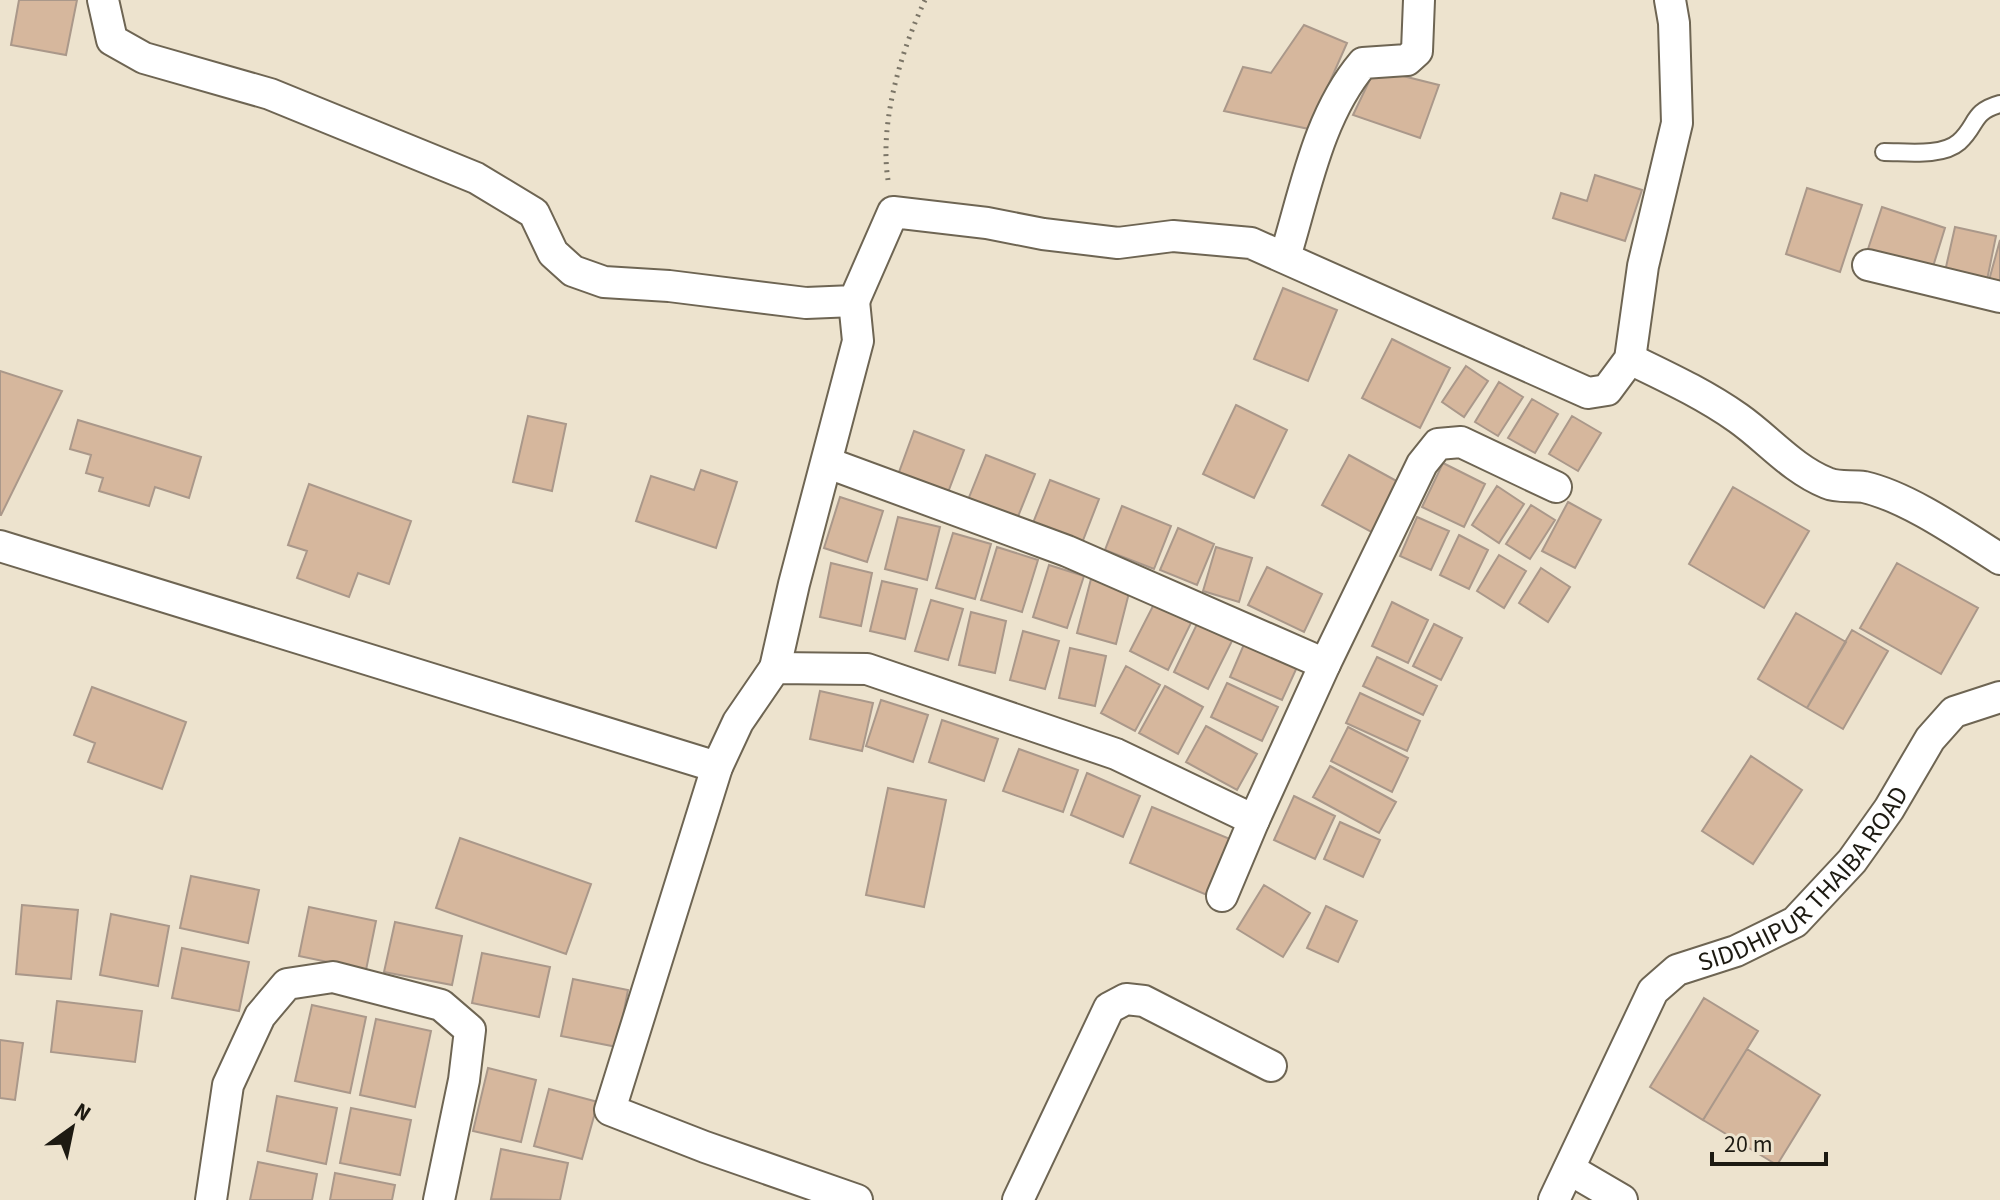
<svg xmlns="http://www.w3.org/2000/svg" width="2000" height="1200" viewBox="0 0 2000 1200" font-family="'Source Sans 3',sans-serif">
  <rect width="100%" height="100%" fill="#ede3ce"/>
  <path fill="#d6b79d" stroke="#aa988a" stroke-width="2" d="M 19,0 L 77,0 L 66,55 L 11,45 Z
    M 1304,25 L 1347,43 L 1309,129 L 1224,111 L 1243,67 L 1271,73 Z
    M 1375,69 L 1439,85 L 1420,138 L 1353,115 Z
    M 1595,175 L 1642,190 L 1625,241 L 1553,218 L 1561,193 L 1587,201 Z
    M 1807,188 L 1862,205 L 1840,272 L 1786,254 Z
    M 1882,207 L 1945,228 L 1931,273 L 1867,252 Z
    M 1955,227 L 1996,236 L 1986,285 L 1944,276 Z
    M 2000,240 L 2000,287 L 1988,284 Z
    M 1283,288 L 1337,310 L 1308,381 L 1254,359 Z
    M 1392,339 L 1450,368 L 1420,428 L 1362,398 Z
    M 1466,366 L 1488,381 L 1464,417 L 1442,402 Z
    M 0,371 L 62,391 L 1,515 L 0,515 Z
    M 1499,382 L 1523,397 L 1498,436 L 1475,422 Z
    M 1532,399 L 1558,414 L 1535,453 L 1508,438 Z
    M 1236,405 L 1287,430 L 1254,498 L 1203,474 Z
    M 528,416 L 566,424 L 552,491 L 513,482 Z
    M 1572,416 L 1601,433 L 1578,471 L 1549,454 Z
    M 78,420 L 201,457 L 189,498 L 155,487 L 149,506 L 99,491 L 103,478 L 86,473 L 91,455 L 70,449 Z
    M 914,431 L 964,450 L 947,495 L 898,475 Z
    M 986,455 L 1035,474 L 1017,519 L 968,500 Z
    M 1349,455 L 1402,484 L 1375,534 L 1322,505 Z
    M 1443,463 L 1485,484 L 1464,527 L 1422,507 Z
    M 701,470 L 737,482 L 716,548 L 636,521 L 651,476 L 694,490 Z
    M 1050,480 L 1099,499 L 1082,543 L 1033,523 Z
    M 309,484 L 411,521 L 389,584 L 358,573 L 349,597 L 297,578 L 307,551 L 288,545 Z
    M 1497,486 L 1524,504 L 1499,543 L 1472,525 Z
    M 1733,487 L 1809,531 L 1764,608 L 1689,564 Z
    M 840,497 L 883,511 L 867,562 L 824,548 Z
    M 1568,502 L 1601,520 L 1575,568 L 1542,551 Z
    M 1531,505 L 1555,520 L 1530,559 L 1506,544 Z
    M 1122,506 L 1171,526 L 1154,569 L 1105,550 Z
    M 898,517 L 940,527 L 927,580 L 885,569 Z
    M 1417,517 L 1449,531 L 1431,570 L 1400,556 Z
    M 1178,528 L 1214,544 L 1197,585 L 1160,570 Z
    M 953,533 L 991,544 L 975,599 L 936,588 Z
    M 1459,535 L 1488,550 L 1469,589 L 1440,575 Z
    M 997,547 L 1038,560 L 1022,612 L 981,600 Z
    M 1216,547 L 1252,558 L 1239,602 L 1203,591 Z
    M 1499,555 L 1526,571 L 1504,608 L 1477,591 Z
    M 831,563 L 872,573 L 861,626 L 820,617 Z
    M 1897,563 L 1978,608 L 1941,674 L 1860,628 Z
    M 1049,565 L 1084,576 L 1067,628 L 1033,617 Z
    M 1267,567 L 1322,594 L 1304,632 L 1248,605 Z
    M 1541,568 L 1570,587 L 1548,622 L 1519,603 Z
    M 1091,579 L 1130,589 L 1116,644 L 1077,633 Z
    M 882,581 L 917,589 L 905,639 L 870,631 Z
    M 931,600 L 963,609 L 948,660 L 915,651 Z
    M 1392,602 L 1428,620 L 1408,663 L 1372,646 Z
    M 1154,604 L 1191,623 L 1168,670 L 1130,651 Z
    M 971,612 L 1006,621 L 995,673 L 959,665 Z
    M 1796,613 L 1846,642 L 1807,708 L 1758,679 Z
    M 1197,624 L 1232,641 L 1208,689 L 1174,672 Z
    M 1434,624 L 1462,638 L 1441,680 L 1413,666 Z
    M 1852,630 L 1888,651 L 1843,729 L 1807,708 Z
    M 1023,631 L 1059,641 L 1045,689 L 1010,680 Z
    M 1245,642 L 1298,665 L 1282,700 L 1230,677 Z
    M 1070,648 L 1106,656 L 1095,706 L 1059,698 Z
    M 1377,657 L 1437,686 L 1423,715 L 1363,686 Z
    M 1126,666 L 1160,685 L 1135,731 L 1101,713 Z
    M 1227,683 L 1278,707 L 1262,741 L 1211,717 Z
    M 1165,686 L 1203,707 L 1178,754 L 1139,733 Z
    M 92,687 L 186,722 L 162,789 L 88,762 L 95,743 L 74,735 Z
    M 820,691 L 873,703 L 862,751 L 810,739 Z
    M 1360,693 L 1420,721 L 1407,751 L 1346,723 Z
    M 881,700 L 928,715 L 913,762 L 866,746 Z
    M 942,720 L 998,739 L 984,781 L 929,762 Z
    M 1206,726 L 1257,754 L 1237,790 L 1186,762 Z
    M 1348,727 L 1408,758 L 1392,792 L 1331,761 Z
    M 1019,749 L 1078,770 L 1063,812 L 1003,791 Z
    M 1751,756 L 1802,790 L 1753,864 L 1702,831 Z
    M 1330,766 L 1396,802 L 1379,833 L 1313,797 Z
    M 1087,773 L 1140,796 L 1123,837 L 1071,815 Z
    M 888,788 L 946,800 L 924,907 L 866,895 Z
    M 1294,796 L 1335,816 L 1315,859 L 1274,840 Z
    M 1152,807 L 1230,839 L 1207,895 L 1130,863 Z
    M 1340,822 L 1380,840 L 1363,877 L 1324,859 Z
    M 460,838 L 591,884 L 566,954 L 436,908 Z
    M 191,876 L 259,890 L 248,943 L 180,928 Z
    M 1264,885 L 1310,913 L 1283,957 L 1237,929 Z
    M 22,905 L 78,910 L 71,979 L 16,974 Z
    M 1326,906 L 1357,921 L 1338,962 L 1307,948 Z
    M 309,907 L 376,921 L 366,970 L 299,956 Z
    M 111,914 L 169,926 L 158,986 L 100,975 Z
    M 395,922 L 462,936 L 452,985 L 384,972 Z
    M 182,948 L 249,962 L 239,1011 L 172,998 Z
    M 482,953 L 550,967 L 539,1017 L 472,1003 Z
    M 573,979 L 628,990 L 617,1047 L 561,1036 Z
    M 1704,998 L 1758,1031 L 1703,1120 L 1650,1087 Z
    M 57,1001 L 142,1011 L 135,1062 L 51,1052 Z
    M 312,1005 L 366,1017 L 350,1093 L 295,1081 Z
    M 376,1019 L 431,1031 L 415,1107 L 360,1095 Z
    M 0,1040 L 23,1043 L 15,1100 L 0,1098 Z
    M 1747,1049 L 1820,1095 L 1777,1165 L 1703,1120 Z
    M 488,1068 L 536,1080 L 521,1142 L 473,1131 Z
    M 549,1089 L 598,1102 L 582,1159 L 534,1146 Z
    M 277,1096 L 337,1108 L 326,1164 L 267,1151 Z
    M 351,1108 L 411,1120 L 400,1175 L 340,1163 Z
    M 501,1149 L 568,1163 L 560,1200 L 491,1199 Z
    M 258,1162 L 317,1174 L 312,1200 L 250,1200 Z
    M 335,1173 L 395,1185 L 392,1200 L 330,1200 Z"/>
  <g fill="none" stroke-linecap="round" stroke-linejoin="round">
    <defs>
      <path id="lane" d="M 1884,152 C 1906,152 1942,157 1959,142 C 1978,125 1971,112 2000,104"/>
      <g id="street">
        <path d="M 103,0 L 112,40 L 144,58 L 270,94 L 476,178 L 534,213 L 553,253 L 573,271 L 604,282 L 669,286 L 806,303 L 854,301 L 893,212 L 987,223 L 1043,234 L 1118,243 L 1173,236 L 1251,243 L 1588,393 L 1607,390 L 1630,359 L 1643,266 L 1677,123 L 1674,23 L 1670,0"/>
        <path d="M 1285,257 C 1305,192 1318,116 1363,63 L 1407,60 L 1417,51 L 1419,0"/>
        <path d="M 1868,265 L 2000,297"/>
        <path d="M 1630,359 C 1667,377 1704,394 1738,418 C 1768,439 1792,469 1827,483 C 1838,488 1852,485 1864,487 C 1908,497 1962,535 2000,559"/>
        <path d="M 828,463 L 1067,551 L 1325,664"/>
        <path d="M 0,546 L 717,767"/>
        <path d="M 775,668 L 794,584 L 858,341 L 854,301"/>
        <path d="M 1222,896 L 1254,820"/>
        <path d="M 1569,1169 L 1622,1200"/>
        <path d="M 211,1200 L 228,1085 L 260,1016 L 287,984 L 333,977 L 441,1005 L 470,1030 L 464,1080 L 439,1200"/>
        <path d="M 857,1200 L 705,1147 L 610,1110 L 717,767 L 738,722 L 775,668 L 867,669 L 1116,754 L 1254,820 L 1325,664 L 1422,464 L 1438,444 L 1461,442 L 1556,487"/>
        <path d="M 1018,1200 L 1109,1008 L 1126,999 L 1144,1001 L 1271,1066"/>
        <path id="s1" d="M 1554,1200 L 1653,991 L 1677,970 L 1736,951 L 1795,922 L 1852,861 L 1889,809 L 1930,739 L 1954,712 L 2000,697"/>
      </g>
    </defs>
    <use href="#lane" stroke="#6e6553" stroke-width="20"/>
    <use href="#street" stroke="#6e6553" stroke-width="34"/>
    <path stroke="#7b7567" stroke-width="5" stroke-dasharray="2 6" stroke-linecap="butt" d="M 888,180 C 879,123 901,51 925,0"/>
    <use href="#lane" stroke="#fff" stroke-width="16"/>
    <use href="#street" stroke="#fff" stroke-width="30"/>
  </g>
  <g text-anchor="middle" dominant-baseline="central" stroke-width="6" stroke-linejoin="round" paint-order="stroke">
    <g font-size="26" fill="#1d1a12" stroke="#ede3ce">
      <text stroke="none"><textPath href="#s1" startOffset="424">SIDDHIPUR THAIBA ROAD</textPath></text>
    </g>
  </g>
  <g transform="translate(72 1128) rotate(33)" stroke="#ede3ce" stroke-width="6" paint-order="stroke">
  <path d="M0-6L14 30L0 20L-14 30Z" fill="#1d1a12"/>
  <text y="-12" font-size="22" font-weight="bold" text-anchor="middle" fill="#1d1a12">N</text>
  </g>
  <path d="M1712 1152v12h114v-12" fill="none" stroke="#1d1a12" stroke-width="4"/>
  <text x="1724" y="1152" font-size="24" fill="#1d1a12" stroke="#ede3ce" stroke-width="6" paint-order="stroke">20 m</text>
</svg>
